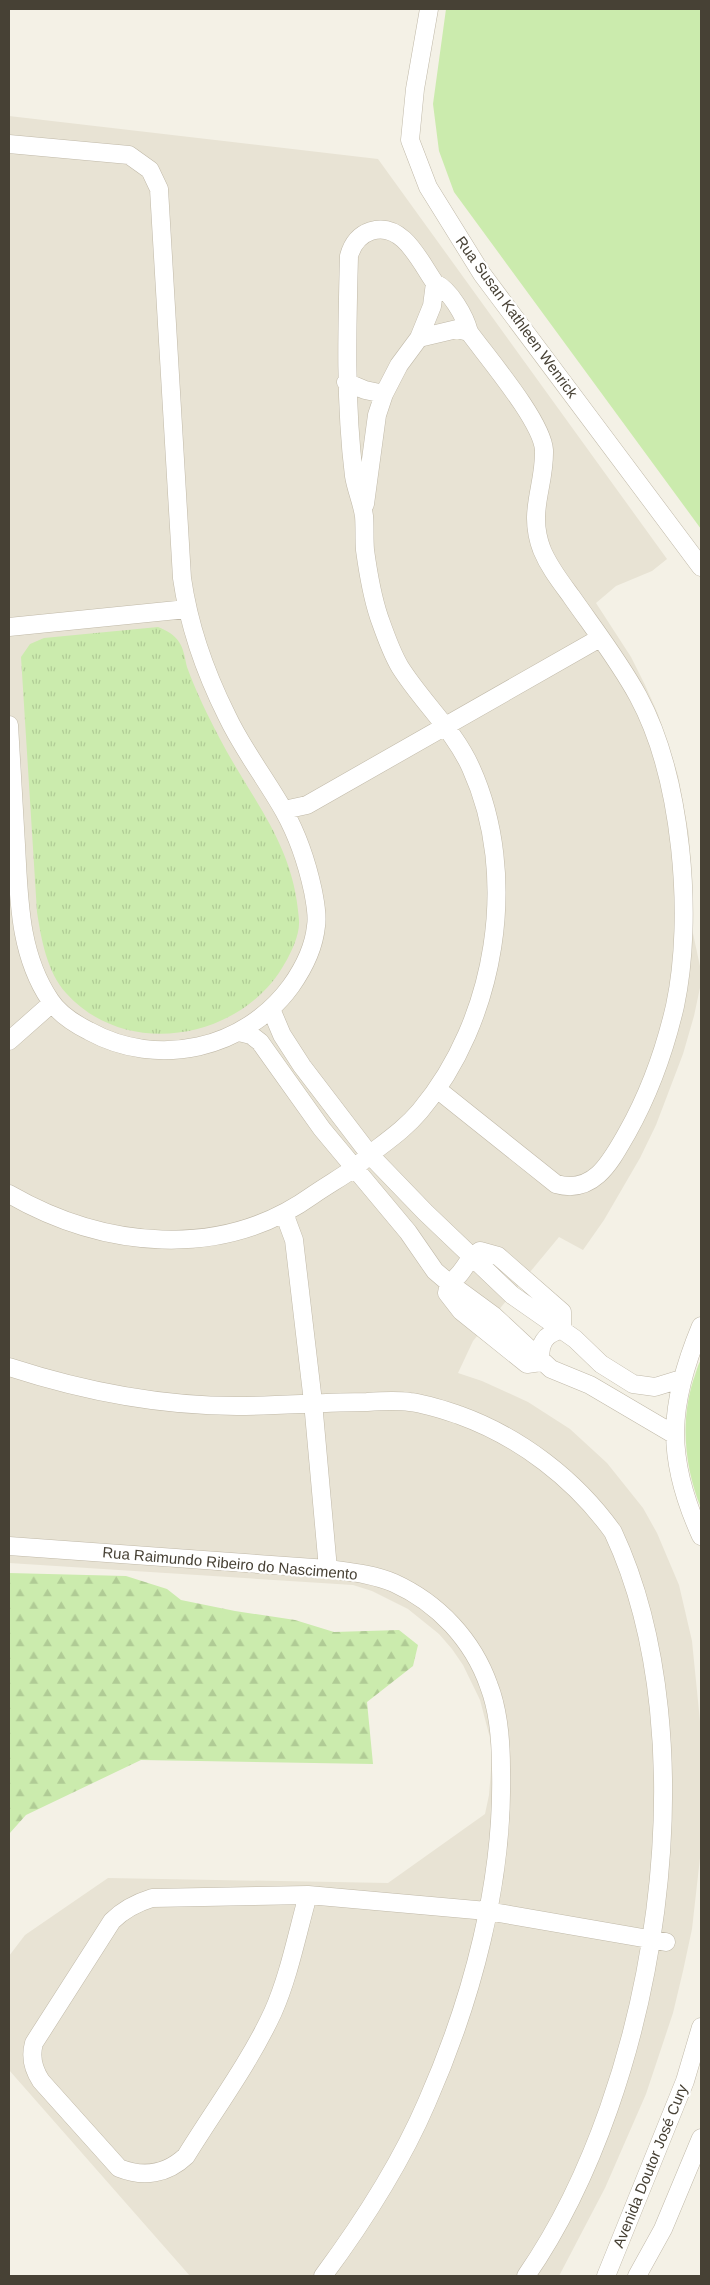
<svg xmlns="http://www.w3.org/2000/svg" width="710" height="2285" viewBox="0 0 710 2285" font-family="Arial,sans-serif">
  <defs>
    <pattern id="forest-firs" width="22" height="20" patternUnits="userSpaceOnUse" patternTransform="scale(1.25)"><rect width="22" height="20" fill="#cbebad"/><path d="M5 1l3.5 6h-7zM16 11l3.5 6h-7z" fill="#b0cb95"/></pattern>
    <pattern id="park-tufts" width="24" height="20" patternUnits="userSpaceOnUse" patternTransform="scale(1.25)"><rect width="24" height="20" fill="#cbebad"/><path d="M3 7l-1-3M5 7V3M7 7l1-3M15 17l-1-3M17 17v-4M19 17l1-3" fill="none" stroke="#b0cb95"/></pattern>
  </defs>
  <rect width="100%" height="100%" fill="#f4f1e6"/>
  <path fill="#e8e3d4" d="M 9,116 L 378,159 L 667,559 L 652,571 L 616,586 L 596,603 L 631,657 L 645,685 L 658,714 L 678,775 L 689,835 L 692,894 L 691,924 L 701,971 L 701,983 L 694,1016 L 683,1054 L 656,1125 L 640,1158 L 604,1220 L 583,1250 L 559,1237 L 473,1341 L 458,1373 L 482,1381 L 528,1402 L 570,1429 L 607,1463 L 643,1508 L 657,1533 L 679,1585 L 692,1641 L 701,1731 L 701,1849 L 692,1929 L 683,1971 L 673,2013 L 646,2094 L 605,2188 L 559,2276 L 190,2276 L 9,2070 L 9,1956 L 25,1935 L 108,1878 L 388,1883 L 485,1814 L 489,1795 L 492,1757 L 490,1738 L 480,1700 L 463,1665 L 452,1649 L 439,1634 L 408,1609 L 372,1591 L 353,1585 L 9,1563 Z"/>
  <path fill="#cbebad" d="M 446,9 L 701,9 L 701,529 L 454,192 L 439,151 L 433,104 Z
    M 701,1360 L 701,1508 C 685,1468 680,1423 693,1381 C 696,1374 697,1366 701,1360 Z"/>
  <path fill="url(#forest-firs)" d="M 9,1573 L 126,1576 L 167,1589 L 181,1600 L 235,1611 L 295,1620 L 334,1632 L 399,1630 L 418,1645 L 413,1666 L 367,1702 L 373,1764 L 141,1760 L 26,1815 L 9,1834 Z"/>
  <path fill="url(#park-tufts)" d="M 158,627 C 166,630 175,635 179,642 C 184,649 185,659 187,667 C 196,692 208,716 220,739 C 253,802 294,844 299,920 C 300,934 292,951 285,963 C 243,1039 127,1061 66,993 C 47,972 41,938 37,912 L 21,657 L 30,644 L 44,638 Z"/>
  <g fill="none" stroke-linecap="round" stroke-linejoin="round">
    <defs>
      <path id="minor" d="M 429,9 L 415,89 L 410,140 L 428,187 L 482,274 L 701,567
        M 9,144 L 129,155 L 150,170 L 159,189 L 182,578 C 189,627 205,672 227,716 C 243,750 266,779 284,811 C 298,836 307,863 313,891 C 315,902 318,915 316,926 C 314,947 303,969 291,986 C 245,1049 158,1069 89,1031 C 75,1024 59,1014 50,1000 C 19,954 19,899 16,845 C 14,805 11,765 9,725
        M 419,338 L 457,329 L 469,332
        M 346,382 L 365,390 L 384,394
        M 365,504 L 377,415 L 384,394 L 399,365 L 419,338 L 432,306 L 435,283
        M 9,627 L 187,609
        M 284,810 L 307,805 L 600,638
        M 271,1009 L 282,1035 L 302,1066 L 370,1155 L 425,1212 L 512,1295 L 575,1339 L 601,1364 L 633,1384 L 655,1387 L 681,1379
        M 239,1032 L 251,1035 L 260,1042 L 322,1129 L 408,1232 L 435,1271 L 449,1283 L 494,1316 L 551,1369 L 590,1385 L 675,1435
        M 9,1041 L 52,1003
        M 9,1194 C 103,1248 221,1261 313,1195 C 326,1186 340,1178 353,1169 C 359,1165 363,1160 369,1155 C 387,1141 405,1129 420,1111 C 496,1021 520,876 471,768 C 454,730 422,702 400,667 C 391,652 385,634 379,617 C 372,596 368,572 365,550 C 364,538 365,527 364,516 C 362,502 356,489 354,476 C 345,403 347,330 349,256 C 352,245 359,235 371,231 C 403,221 420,262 435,283 C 450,290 465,316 469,332 C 487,357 542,421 544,450 C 545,487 527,511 542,550 C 549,567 560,581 571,596 C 594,629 619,661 638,696 C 682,777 694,917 675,1006 C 665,1049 649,1094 627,1133 C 611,1161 594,1195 556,1184 L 437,1089
        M 284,1213 L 294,1240 L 313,1402 L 328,1569
        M 701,1326 C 668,1405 665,1457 701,1536
        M 541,1361 C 538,1345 545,1333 562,1330
        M 541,1362 L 527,1364 L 461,1311 L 447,1293 L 449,1283 C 465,1274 465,1259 480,1251 L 498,1256 L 562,1312 L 562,1330
        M 9,1367 C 83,1391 159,1406 237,1406 C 280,1406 323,1402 367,1402 C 381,1401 396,1400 410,1402 C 427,1404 444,1410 459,1415 C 520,1437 575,1479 613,1532 C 710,1739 658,2085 526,2276
        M 9,1546 L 328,1569 C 350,1572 373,1574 394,1583 C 438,1603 473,1640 489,1686 C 499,1712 501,1742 501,1769 C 504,1881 472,2000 427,2102 C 400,2165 363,2222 323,2276
        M 308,1895 C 297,1934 289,1976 273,2012 C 250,2062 215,2109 186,2156 C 167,2174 144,2178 119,2168 L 41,2081 C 33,2069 30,2057 34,2043 L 112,1921 C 124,1909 136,1903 152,1898 L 308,1895 L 487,1911 L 666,1942
        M 606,2276 L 685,2081 L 701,2027
        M 637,2276 L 663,2229 L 701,2138"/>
    </defs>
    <use href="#minor" stroke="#c0b9a8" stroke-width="19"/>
    <use href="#minor" stroke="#fff" stroke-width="18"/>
  </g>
  <g text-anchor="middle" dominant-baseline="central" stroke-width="4.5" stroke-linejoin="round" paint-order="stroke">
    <g font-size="15" fill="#474135" stroke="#fff">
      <text transform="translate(517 317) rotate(54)">Rua Susan Kathleen Wenrick</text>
      <text transform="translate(230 1563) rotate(5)">Rua Raimundo Ribeiro do Nascimento</text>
      <text transform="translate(650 2166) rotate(-68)">Avenida Doutor José Cury</text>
    </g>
  </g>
  <rect width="710" height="2285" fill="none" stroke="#474135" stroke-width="20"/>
</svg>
